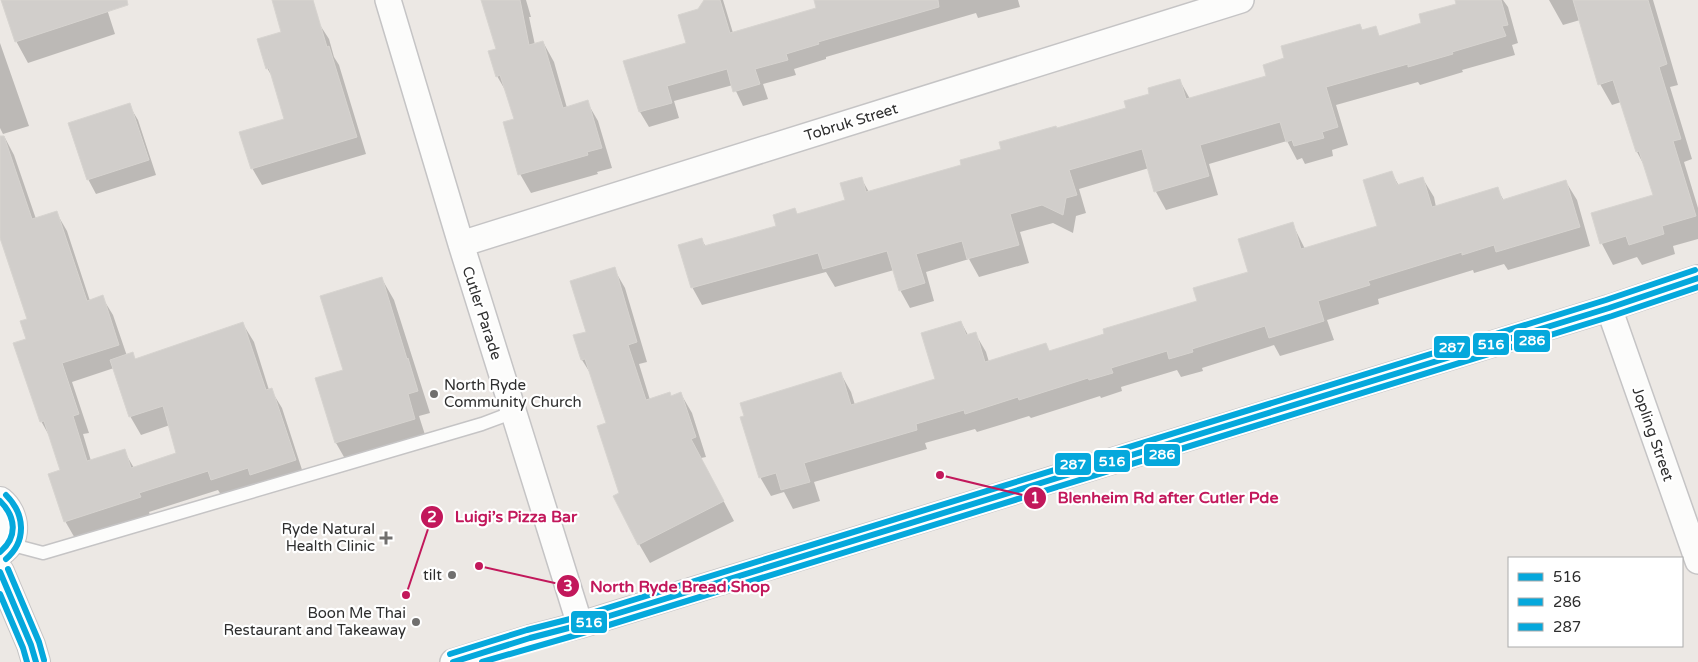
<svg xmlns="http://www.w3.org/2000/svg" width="1698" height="662" viewBox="0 0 1698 662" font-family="'Varela Round',sans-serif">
  <rect width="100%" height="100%" fill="#ece8e4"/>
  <path fill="#0003" fill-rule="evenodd" d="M 2,0 L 104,0 L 115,34 L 28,63 L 16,41 Z
    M 273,0 L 313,0 L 320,25 L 329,39 L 334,57 L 339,65 L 366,154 L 262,185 L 252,168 L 286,119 L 273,78 L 267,68 L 283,33 Z
    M 483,0 L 526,0 L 531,17 L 529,17 L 535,45 L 543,42 L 554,62 L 567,108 L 587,102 L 598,121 L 612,168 L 597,172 L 598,174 L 531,193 L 520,174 L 515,120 L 508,95 L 497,76 L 497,50 Z
    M 705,0 L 723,0 L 733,33 L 818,9 L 815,0 L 1018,0 L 1020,7 L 978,18 L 976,13 L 826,57 L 826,59 L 794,69 L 796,75 L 763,84 L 768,99 L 743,106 L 733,85 L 674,101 L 679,118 L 649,127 L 640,112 L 688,44 L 699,10 Z
    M 1461,0 L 1503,0 L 1508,7 L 1518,43 L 1512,45 L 1515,55 L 1462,70 L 1463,72 L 1420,85 L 1418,82 L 1336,105 L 1348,145 L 1332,150 L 1333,156 L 1305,164 L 1302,158 L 1297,160 L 1287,141 L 1209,164 L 1218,195 L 1166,210 L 1156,192 L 1149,168 L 1079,189 L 1086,213 L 1076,216 L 1073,233 L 1053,223 L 1020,232 L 1029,263 L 979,277 L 969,259 L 926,272 L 934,301 L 910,308 L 900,290 L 894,270 L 835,287 L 826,272 L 702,305 L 692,287 L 702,240 L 706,247 L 778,227 L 795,210 L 798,215 L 846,201 L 861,178 L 869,192 L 963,165 L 1057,129 L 1128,109 L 1151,94 L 1180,81 L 1190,99 L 1268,77 L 1286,59 L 1360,25 L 1363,31 L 1375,28 L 1380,37 L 1423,24 L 1457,5 Z
    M 1549,0 L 1653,0 L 1678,85 L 1670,87 L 1692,159 L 1684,162 L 1698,208 L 1698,239 L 1673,246 L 1675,254 L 1642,265 L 1637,257 L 1613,265 L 1602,244 L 1592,214 L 1654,196 L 1645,167 L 1637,152 L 1621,102 L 1612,105 L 1600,84 L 1580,20 L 1563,25 Z
    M 0,43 L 29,126 L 3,134 L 0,128 Z
    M 129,105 L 138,120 L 156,175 L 96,194 L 88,179 Z
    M 4,136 L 14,155 L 36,219 L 56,212 L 67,231 L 90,301 L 102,297 L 113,315 L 127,356 L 132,354 L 136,360 L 243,324 L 254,342 L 269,390 L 271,390 L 282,408 L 305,479 L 223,498 L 218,490 L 149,512 L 150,515 L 76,540 L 65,521 L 62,471 L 51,439 L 41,421 L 27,340 L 29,320 L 0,234 L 0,138 ZM 114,368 L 130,416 L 141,435 L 170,425 L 178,454 L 134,468 L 124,451 L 91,461 L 83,434 L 89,433 L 72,382 Z
    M 1392,173 L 1399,186 L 1423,179 L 1434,197 L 1436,207 L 1497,188 L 1504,201 L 1566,182 L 1577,200 L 1590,246 L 1508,270 L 1504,264 L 1474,273 L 1473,270 L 1378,299 L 1379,304 L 1327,320 L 1334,340 L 1280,356 L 1274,345 L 1202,368 L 1203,371 L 1181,377 L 1177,370 L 1121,387 L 1122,391 L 1101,398 L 1100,396 L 1031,418 L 1029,416 L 977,432 L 975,429 L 925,443 L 927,449 L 814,482 L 820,501 L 793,509 L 784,492 L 771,496 L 760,477 L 841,374 L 851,392 L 855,405 L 937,380 L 961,322 L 968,335 L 975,333 L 986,352 L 989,362 L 1046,345 L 1050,352 L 1199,302 L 1250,273 L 1292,223 L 1305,249 L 1379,227 Z
    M 614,269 L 625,288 L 647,362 L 639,364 L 650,400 L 671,397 L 681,394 L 692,413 L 706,457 L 701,458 L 734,521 L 650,563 L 639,544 L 621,494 L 608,424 L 592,376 L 582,360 L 575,336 L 588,333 Z
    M 382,279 L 394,300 L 430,413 L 419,416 L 427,441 L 348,464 L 336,443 L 344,371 Z"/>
  <path fill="#d1cecb" stroke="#d7d4d0" d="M 1,0 L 127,0 L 128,5 L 15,42 Z
    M 272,0 L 313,0 L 327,47 L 329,46 L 357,137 L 251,169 L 239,132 L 284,119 L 269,68 L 266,69 L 257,39 L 281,32 Z
    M 481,0 L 520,0 L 529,45 L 543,41 L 563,108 L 588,100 L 602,148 L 587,152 L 588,155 L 518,175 L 503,122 L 514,119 L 500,75 L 496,77 L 488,51 L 496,49 Z
    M 704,0 L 720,0 L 730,33 L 816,8 L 814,0 L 938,0 L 939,7 L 818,42 L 819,44 L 786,54 L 788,60 L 755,69 L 760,84 L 733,92 L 727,69 L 667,86 L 672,103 L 639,112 L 623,61 L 686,43 L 678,15 L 698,9 Z
    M 1455,0 L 1501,0 L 1508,25 L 1502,26 L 1506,36 L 1452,52 L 1453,54 L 1408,67 L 1408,64 L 1326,87 L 1338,127 L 1322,132 L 1324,138 L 1294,146 L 1292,140 L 1286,142 L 1280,122 L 1200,145 L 1209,176 L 1154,192 L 1142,149 L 1069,170 L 1077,195 L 1066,198 L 1063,215 L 1042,205 L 1010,214 L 1019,245 L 967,259 L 962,241 L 916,254 L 925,283 L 899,291 L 887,251 L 823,269 L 818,253 L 691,288 L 678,245 L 702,238 L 704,246 L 730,239 L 776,226 L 773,215 L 795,208 L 797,214 L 845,200 L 840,183 L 862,177 L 866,192 L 961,165 L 960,160 L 1001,149 L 999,142 L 1056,126 L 1057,128 L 1126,108 L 1124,101 L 1149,94 L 1148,88 L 1180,79 L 1186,99 L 1266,76 L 1263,65 L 1284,58 L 1281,46 L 1360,24 L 1362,30 L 1376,26 L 1379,36 L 1421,23 L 1419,14 L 1456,4 Z
    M 1573,0 L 1648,0 L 1667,64 L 1659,67 L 1681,139 L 1673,141 L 1696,216 L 1662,226 L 1664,234 L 1629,245 L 1626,236 L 1600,244 L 1591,213 L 1653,195 L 1639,151 L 1636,152 L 1613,80 L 1598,85 Z
    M 130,103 L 149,160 L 87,180 L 68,123 Z
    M 0,136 L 4,136 L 32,219 L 57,211 L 87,301 L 103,295 L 119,345 L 62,363 L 79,414 L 73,416 L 87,461 L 125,449 L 131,468 L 176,453 L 163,406 L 129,417 L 110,360 L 133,352 L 135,359 L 243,322 L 266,390 L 272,388 L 296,460 L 250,475 L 248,468 L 211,480 L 208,471 L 139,493 L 141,497 L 64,522 L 48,474 L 60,470 L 44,421 L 40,422 L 13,343 L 26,339 L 20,321 L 27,319 L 0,238 Z
    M 1392,171 L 1397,185 L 1423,177 L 1432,207 L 1498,187 L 1502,200 L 1566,180 L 1580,227 L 1496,252 L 1494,245 L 1462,255 L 1462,252 L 1368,281 L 1370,285 L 1318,301 L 1324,321 L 1269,338 L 1265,326 L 1192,349 L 1193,352 L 1169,359 L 1167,351 L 1111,368 L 1113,373 L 1089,380 L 1088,378 L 1019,400 L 1018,397 L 965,414 L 964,410 L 916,424 L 917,430 L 804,463 L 810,482 L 781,490 L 776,473 L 759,478 L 740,417 L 744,416 L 740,403 L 841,372 L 851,405 L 935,379 L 921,333 L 961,321 L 966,335 L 976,332 L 985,362 L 1046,343 L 1049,351 L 1104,334 L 1103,329 L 1197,301 L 1193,288 L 1248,272 L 1238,239 L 1293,222 L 1301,249 L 1377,226 L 1363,180 Z
    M 615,267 L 637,342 L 628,345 L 646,400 L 670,392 L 671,396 L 681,392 L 696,437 L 691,439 L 724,501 L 638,545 L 613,496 L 619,493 L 597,426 L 606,423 L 585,359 L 581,360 L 573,335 L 586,332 L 570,281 Z
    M 382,277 L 407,359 L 408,358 L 418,391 L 408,394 L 415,419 L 335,443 L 315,378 L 343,370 L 320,296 Z"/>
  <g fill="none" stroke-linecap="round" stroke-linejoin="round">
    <defs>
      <path id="service" d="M 9,544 L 43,553 L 482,424 L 514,412"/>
      <path id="minor" d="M 388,0 L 461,244 L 580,625
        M 461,244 L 1241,0
        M 1609,308 L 1698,561
        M 453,662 L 530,638 L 580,625 L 1609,308 L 1698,278"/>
      <path id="tertiary" d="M 0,501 C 16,514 19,540 0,552
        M 0,572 L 31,645 L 36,662"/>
    </defs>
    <use href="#service" stroke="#c5c4c5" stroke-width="15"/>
    <use href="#minor" stroke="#c5c4c5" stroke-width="28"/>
    <use href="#tertiary" stroke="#c5c4c5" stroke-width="30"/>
    <use href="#service" stroke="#fcfcfb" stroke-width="12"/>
    <use href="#minor" stroke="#fcfcfb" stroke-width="25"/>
    <use href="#tertiary" stroke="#fcfcfb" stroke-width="28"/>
    <defs>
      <path id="bus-1" d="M 0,501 C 16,517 18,537 0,552
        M 0,572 L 31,645 L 36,662
        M 453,662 L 530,638 L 580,625 L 1609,308 L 1698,278"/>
      <path id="bus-2" d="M 0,594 L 23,648 L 27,662
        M 482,662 L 583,633 L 1612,316 L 1698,287"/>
      <path id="bus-3" d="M 6,559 C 27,541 25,514 6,495
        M 8,569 L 39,642 L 44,660
        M 450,654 L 527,630 L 578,617 L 1606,300 L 1695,270"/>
    </defs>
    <use href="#bus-1" stroke="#fff" stroke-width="10"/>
    <use href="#bus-2" stroke="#fff" stroke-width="10"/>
    <use href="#bus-3" stroke="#fff" stroke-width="10"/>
    <use href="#bus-1" stroke="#05a8dc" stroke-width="6"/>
    <use href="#bus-2" stroke="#05a8dc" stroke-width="6"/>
    <use href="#bus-3" stroke="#05a8dc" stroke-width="6"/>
  </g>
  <g fill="#706f6e" stroke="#fff" stroke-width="2">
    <circle cx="434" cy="394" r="5"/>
    <path d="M383.5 530.5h5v5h5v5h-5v5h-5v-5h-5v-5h5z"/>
    <circle cx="452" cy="575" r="5"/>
    <circle cx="416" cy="622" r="5"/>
  </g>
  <g text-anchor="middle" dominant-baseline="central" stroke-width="4.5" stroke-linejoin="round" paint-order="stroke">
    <g font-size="15" fill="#2e2e2e" stroke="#fff">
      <text transform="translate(851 122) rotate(-17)">Tobruk Street</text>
      <text transform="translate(482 313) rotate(72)">Cutler Parade</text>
      <text transform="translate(1653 434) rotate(71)">Jopling Street</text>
    </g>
    <g font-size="15" fill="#2e2e2e" stroke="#fff" text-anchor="end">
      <text x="444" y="385" text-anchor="start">North Ryde<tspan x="444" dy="17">Community Church</tspan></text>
      <text x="375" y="529">Ryde Natural<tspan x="375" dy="17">Health Clinic</tspan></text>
      <text x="442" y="575">tilt</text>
      <text x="406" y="613">Boon Me Thai<tspan x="406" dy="17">Restaurant and Takeaway</tspan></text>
    </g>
  </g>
  <path fill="none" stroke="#c2185b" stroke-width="2" d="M940 475L1035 498M406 595L432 517M479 566L568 586"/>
  <g fill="#c2185b" stroke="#fff" stroke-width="2">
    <circle cx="940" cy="475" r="5"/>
    <circle cx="406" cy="595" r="5"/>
    <circle cx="479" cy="566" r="5"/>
    <circle cx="1035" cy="498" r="12"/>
    <circle cx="432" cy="517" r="12"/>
    <circle cx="568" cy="586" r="12"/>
  </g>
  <g font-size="15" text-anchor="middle" font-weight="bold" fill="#fff">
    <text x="1035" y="503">1</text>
    <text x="432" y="522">2</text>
    <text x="568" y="591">3</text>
  </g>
  <g font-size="16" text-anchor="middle" font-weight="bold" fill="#c2185b" stroke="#fff" stroke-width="4.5" stroke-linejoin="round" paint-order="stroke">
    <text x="1168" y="503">Blenheim Rd after Cutler Pde</text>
    <text x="516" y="522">Luigi’s Pizza Bar</text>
    <text x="680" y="592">North Ryde Bread Shop</text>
  </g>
  <g stroke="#fff" stroke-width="2">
    <rect x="1513" y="329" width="38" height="24" rx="5" fill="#05a8dc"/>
    <rect x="1472" y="332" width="38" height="24" rx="5" fill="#05a8dc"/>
    <rect x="1433" y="335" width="38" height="24" rx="5" fill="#05a8dc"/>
    <rect x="1143" y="443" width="38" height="24" rx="5" fill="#05a8dc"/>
    <rect x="1093" y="449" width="38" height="24" rx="5" fill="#05a8dc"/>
    <rect x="1054" y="452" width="38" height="24" rx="5" fill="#05a8dc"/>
    <rect x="570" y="610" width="38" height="24" rx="5" fill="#05a8dc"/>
  </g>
  <g font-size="14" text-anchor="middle" font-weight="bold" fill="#fff">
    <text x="1532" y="345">286</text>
    <text x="1491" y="349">516</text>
    <text x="1452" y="352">287</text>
    <text x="1162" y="459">286</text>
    <text x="1112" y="466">516</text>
    <text x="1073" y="469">287</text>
    <text x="589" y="627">516</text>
  </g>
  <rect x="1508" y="557" width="175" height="90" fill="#ffffff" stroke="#ababab"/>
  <rect x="1518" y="573" width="25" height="8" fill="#05a8dc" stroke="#ababab"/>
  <text x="1553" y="582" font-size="15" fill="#2e2e2e">516</text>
  <rect x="1518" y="598" width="25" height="8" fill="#05a8dc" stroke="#ababab"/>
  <text x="1553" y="607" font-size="15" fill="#2e2e2e">286</text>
  <rect x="1518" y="623" width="25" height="8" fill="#05a8dc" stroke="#ababab"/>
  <text x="1553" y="632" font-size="15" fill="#2e2e2e">287</text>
</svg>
